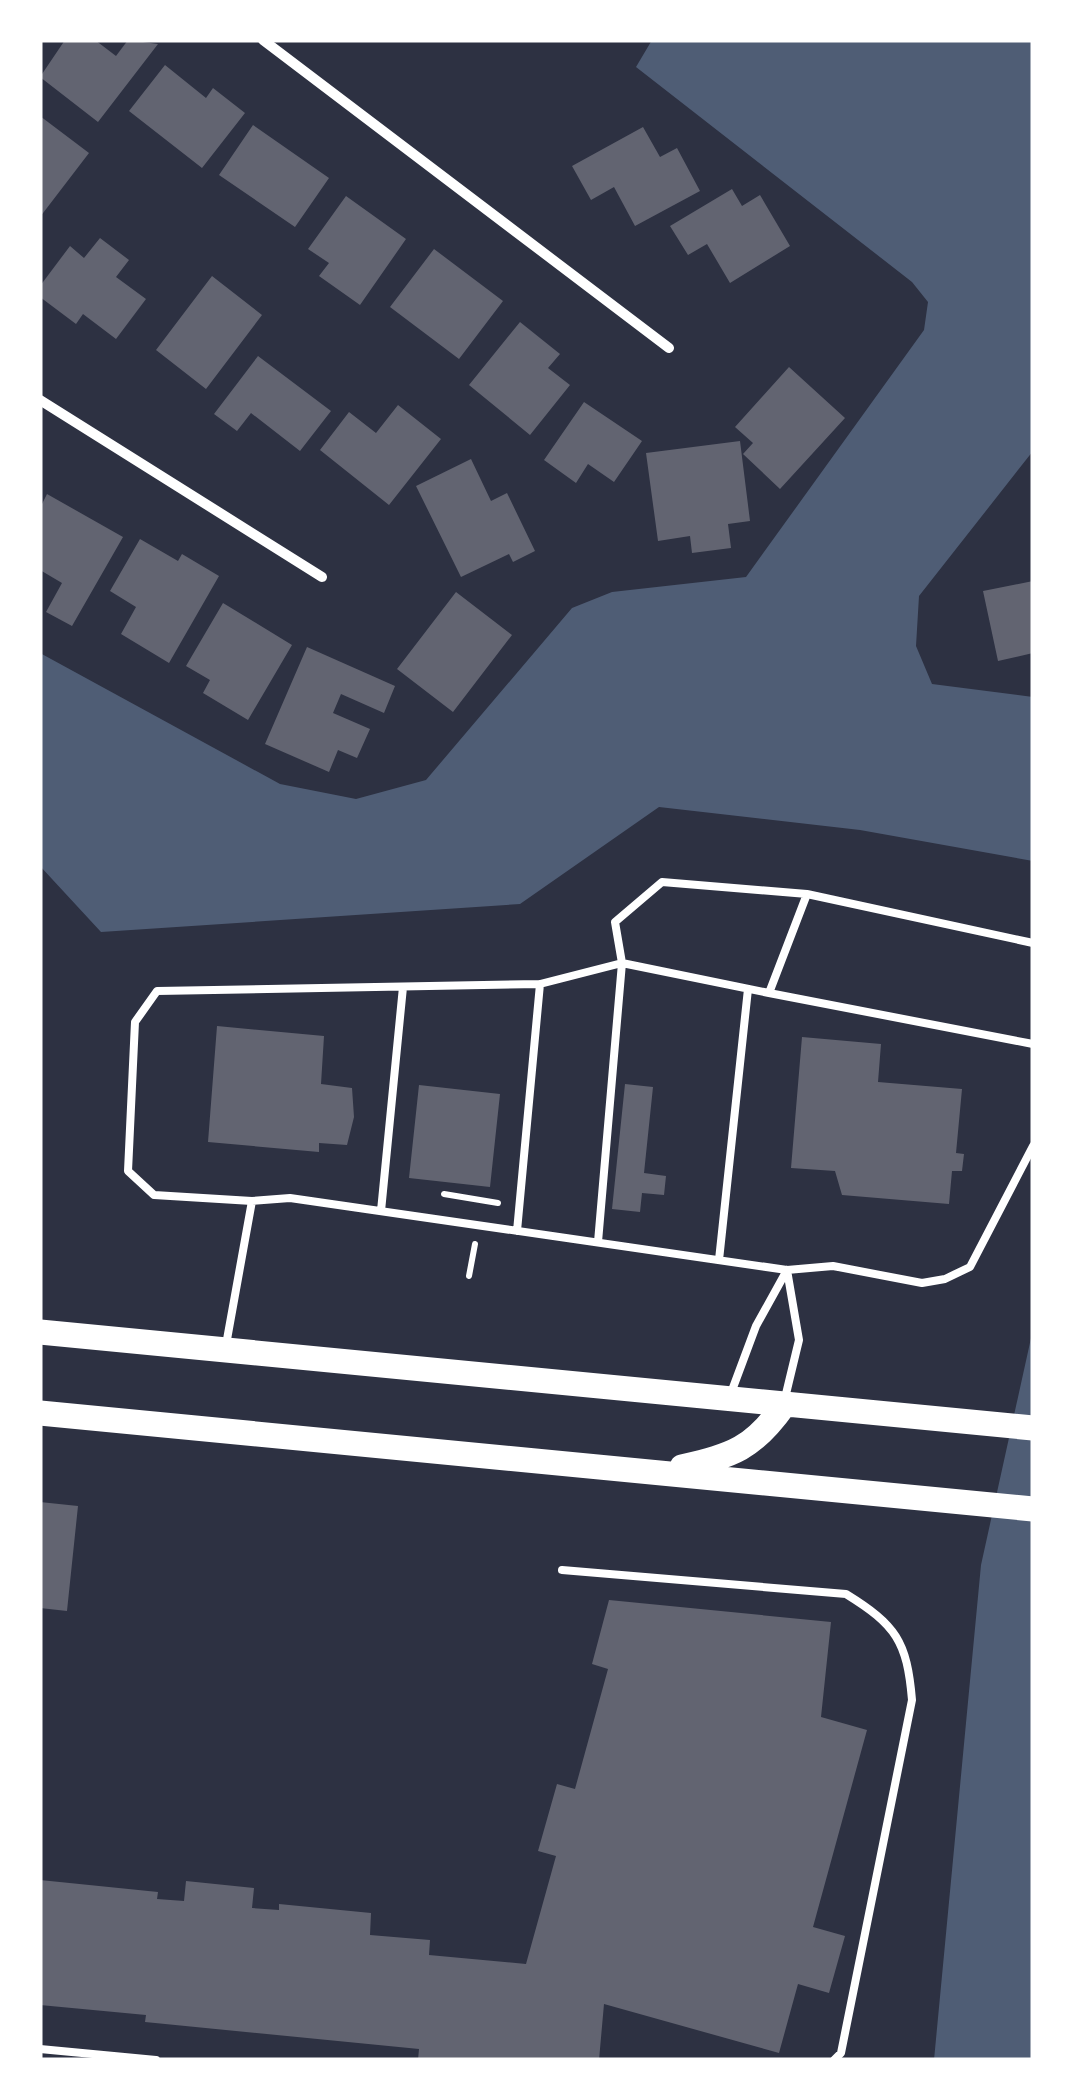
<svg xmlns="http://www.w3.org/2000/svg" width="1073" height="2100" viewBox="0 0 1073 2100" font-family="'Times New Roman',serif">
  <rect width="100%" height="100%" fill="#2d3142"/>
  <path fill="#4f5d75" d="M 652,40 L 1033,40 L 1033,451 L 919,596 L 916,646 L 932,684 L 1033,697 L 1033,861 L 860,830 L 659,807 L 520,904 L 101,932 L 40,866 L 40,653 L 280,784 L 356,799 L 426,780 L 572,608 L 612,592 L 746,577 L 924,330 L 928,302 L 912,282 L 636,67 Z
    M 1033,1329 L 1033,2060 L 934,2060 L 981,1565 Z"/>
  <path fill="#626471" d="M 65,40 L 95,40 L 116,56 L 128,40 L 158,44 L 98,122 L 40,77 Z
    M 165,65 L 206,98 L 213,88 L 245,113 L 202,168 L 129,111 Z
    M 40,116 L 89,153 L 40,217 Z
    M 253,125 L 329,178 L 295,227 L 219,175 Z
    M 643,127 L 660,157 L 677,148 L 700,191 L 635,226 L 614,187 L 591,200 L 572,166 Z
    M 732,189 L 742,206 L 760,195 L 790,246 L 730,283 L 707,244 L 688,255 L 670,226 Z
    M 346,196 L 406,239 L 360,305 L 319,276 L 329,263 L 308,249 Z
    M 100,238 L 129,260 L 116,277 L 146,299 L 116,339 L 83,314 L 76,324 L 40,297 L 40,286 L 70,246 L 84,258 Z
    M 434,249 L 503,301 L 459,359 L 390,307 Z
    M 212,276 L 262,315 L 206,389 L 156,350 Z
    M 520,322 L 560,354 L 548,368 L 570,385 L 530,435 L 469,385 Z
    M 258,356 L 331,411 L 300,451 L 251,413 L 237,431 L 214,414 Z
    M 789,367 L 845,418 L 780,489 L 743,454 L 753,443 L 735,427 Z
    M 584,402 L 642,441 L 614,482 L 588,464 L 576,483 L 544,460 Z
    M 398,405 L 441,439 L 389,505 L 320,450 L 349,412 L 376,433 Z
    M 740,441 L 750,521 L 728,524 L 731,548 L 692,553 L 690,536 L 658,541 L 646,453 Z
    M 471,459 L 491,501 L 507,493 L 535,551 L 513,562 L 509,554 L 461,577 L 416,486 Z
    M 47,494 L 123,537 L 72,626 L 46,612 L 62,583 L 40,570 L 40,508 Z
    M 140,539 L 178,561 L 182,554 L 219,576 L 169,663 L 121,634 L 136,607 L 110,591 Z
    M 1033,581 L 1033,653 L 998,661 L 983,591 Z
    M 456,592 L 512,635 L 453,712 L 397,669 Z
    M 223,603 L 292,645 L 248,720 L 203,693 L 210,680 L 186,666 Z
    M 307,647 L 395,686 L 384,713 L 341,694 L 333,713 L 370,729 L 357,758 L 338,750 L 329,772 L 265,744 Z
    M 217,1026 L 324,1036 L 321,1084 L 352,1088 L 354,1117 L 347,1145 L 319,1143 L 319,1152 L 208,1142 Z
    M 802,1037 L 881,1044 L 878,1082 L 962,1089 L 956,1153 L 964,1154 L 962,1171 L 952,1171 L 949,1204 L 842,1195 L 835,1171 L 791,1168 Z
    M 625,1084 L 653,1087 L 644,1173 L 666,1176 L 664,1195 L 642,1193 L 640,1212 L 612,1209 Z
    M 419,1085 L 500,1094 L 490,1187 L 409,1178 Z
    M 40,1502 L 78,1506 L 67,1611 L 40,1608 Z
    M 609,1600 L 831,1622 L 821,1717 L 867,1730 L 813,1927 L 845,1936 L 829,1993 L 798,1984 L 779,2053 L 604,2004 L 599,2060 L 418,2060 L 419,2049 L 145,2022 L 146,2015 L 40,2005 L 40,1880 L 158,1892 L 157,1899 L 184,1901 L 186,1881 L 254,1888 L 252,1908 L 279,1910 L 279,1904 L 371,1913 L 370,1935 L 430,1940 L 429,1955 L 526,1964 L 556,1856 L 538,1851 L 557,1784 L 575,1789 L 608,1669 L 592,1664 Z"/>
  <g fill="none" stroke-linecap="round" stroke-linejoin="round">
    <path stroke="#fff" stroke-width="6" d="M 444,1194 L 498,1203
      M 469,1276 L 475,1244"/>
    <path stroke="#fff" stroke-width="8" d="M 1033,943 L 807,894 L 769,993 L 1033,1044
      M 252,1201 L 154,1195 L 128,1171 L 135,1022 L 157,991 L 540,984 L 622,963 L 769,993
      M 381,1211 L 403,987
      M 517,1231 L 540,984
      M 598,1242 L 622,963 L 615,922 L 662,882 L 807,894
      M 719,1260 L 748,989
      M 226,1345 L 252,1201 L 290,1198 L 787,1270 L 833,1266 L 922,1283 L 945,1279 L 970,1267 L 1033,1146
      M 731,1393 L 756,1326 L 787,1270
      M 785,1398 L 799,1340 L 787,1270
      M 562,1570 L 846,1594 C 896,1625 907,1641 912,1700 L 841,2053 L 834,2060
      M 40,2049 L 156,2060"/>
    <path stroke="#fff" stroke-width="10" d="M 263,40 L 669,348
      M 40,400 L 322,577"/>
    <path stroke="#fff" stroke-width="25" d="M 40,1332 L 1033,1428
      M 40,1413 L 1033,1509
      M 682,1467 C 733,1455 753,1449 784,1405"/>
  </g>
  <rect width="1073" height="2100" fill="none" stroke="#ffffff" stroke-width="85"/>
</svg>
